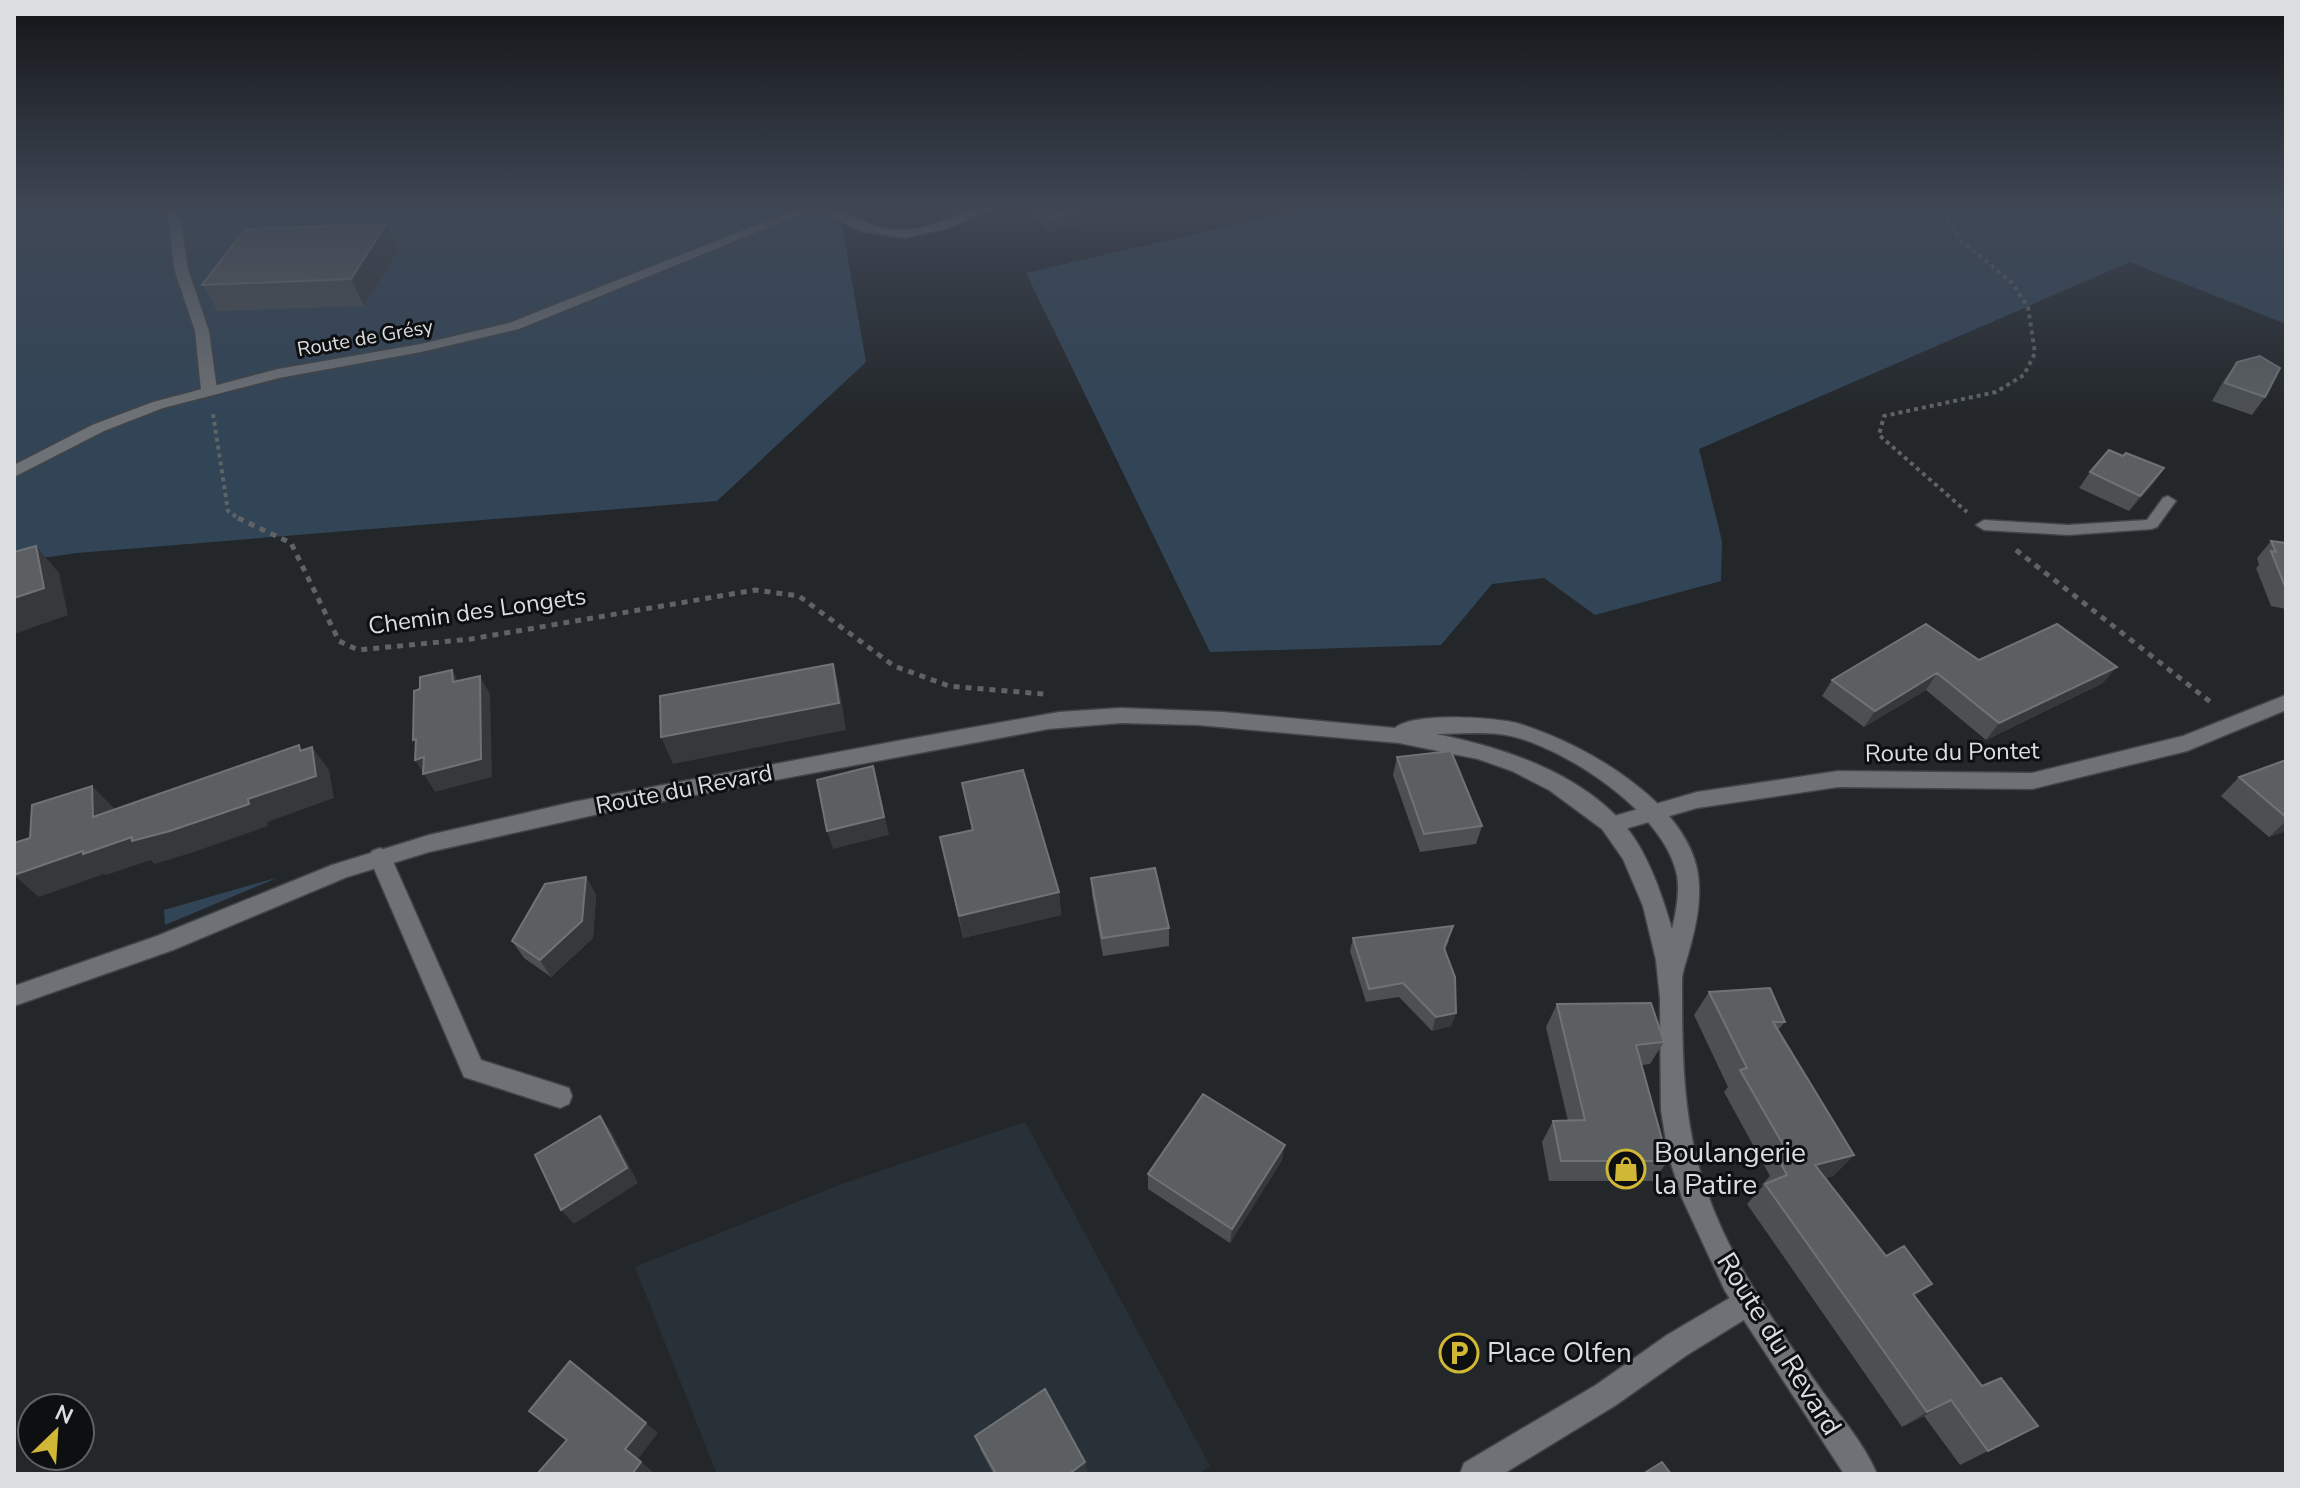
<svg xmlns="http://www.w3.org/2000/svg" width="2300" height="1488" viewBox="0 0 2300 1488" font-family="'Nunito Sans',sans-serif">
  <rect width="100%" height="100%" fill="#23272a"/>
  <path fill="#293138" d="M 1025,1122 L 1210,1466 L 1198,1474 L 717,1474 L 635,1267 L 839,1185 Z"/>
  <path fill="#324557" d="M 14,207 L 839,207 L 866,362 L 717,501 L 77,553 L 14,562 Z
    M 1312,207 L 2286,207 L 2286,324 L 2130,262 L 1699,449 L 1722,541 L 1721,581 L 1595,615 L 1544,578 L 1492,584 L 1441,645 L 1210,652 L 1026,273 Z
    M 279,877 L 165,925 L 164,910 Z"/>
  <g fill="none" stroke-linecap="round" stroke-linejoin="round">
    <defs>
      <path id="lane" d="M 2168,496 L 2176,501 L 2157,527 L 2152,529 L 2068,535 L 1984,530 L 1976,525 L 1984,520 L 2068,525 L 2147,520 L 2163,498 Z"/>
      <path id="street" d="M 161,207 L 173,207 L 181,221 L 188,269 L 209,331 L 217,390 L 214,393 L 204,393 L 201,390 L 195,331 L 174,269 L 169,221 Z
        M 811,207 C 842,207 868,229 900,230 C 935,231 963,206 996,207 L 946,229 L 904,238 L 861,231 Z
        M 2286,695 L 2286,710 L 2187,751 L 2032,789 L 1838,787 L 1697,808 L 1611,833 L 1604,831 L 1600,825 L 1604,819 L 1697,792 L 1838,771 L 2032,773 L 2183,736 Z
        M 380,848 L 388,851 L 391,857 L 481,1060 L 569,1088 L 572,1096 L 569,1104 L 560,1108 L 464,1077 L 369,857 L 372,851 Z
        M 1745,1289 L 1755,1293 L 1759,1303 L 1755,1313 L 1687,1355 L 1616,1405 L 1503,1474 L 1460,1474 L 1464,1463 L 1596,1385 L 1667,1335 Z"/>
      <path id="secondary" d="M 802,207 L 819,207 L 519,329 L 421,352 L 279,378 L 163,408 L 104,431 L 14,477 L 14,465 L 92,425 L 153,402 L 278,369 L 421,344 L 509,323 Z
        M 1121,708 L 1223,712 L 1395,728 C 1413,712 1497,717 1520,724 C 1585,744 1698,807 1699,886 C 1700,908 1695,930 1689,951 C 1687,960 1682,971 1682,980 C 1682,1053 1682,1126 1708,1195 C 1733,1265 1778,1328 1820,1388 C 1839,1415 1864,1443 1877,1474 L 1844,1474 L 1725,1291 L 1682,1198 L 1668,1154 L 1661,1110 L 1660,998 L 1656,960 L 1643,906 L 1623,859 L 1602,829 L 1549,790 L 1512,771 L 1478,759 L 1399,743 L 1198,725 L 1121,723 L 1048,729 L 621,809 L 429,852 L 347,877 L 173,950 L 14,1006 L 14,986 L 157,936 L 332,865 L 429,835 L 573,802 L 897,741 L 1059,712 ZM 1472,733 C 1486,733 1501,733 1515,737 C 1571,752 1665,814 1677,875 C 1680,892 1676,912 1672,929 C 1662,895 1649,856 1627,828 C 1582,773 1502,747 1436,734 Z"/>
    </defs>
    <use href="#lane" stroke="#424547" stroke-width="3"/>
    <use href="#street" stroke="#424547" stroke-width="3"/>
    <use href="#secondary" stroke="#424547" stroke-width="3"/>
    <path stroke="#5f6365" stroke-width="4" stroke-dasharray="4 4" stroke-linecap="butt" d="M 1937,207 L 1962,241 L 2012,283 L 2028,307 L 2035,353 L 2024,375 L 1996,392 L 1884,416 L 1879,435 L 1967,512
      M 213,414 L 228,511 L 241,520"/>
    <path stroke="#5f6365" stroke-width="5" stroke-dasharray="6 6" stroke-linecap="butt" d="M 238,518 L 291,543 L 339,641 L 358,650 L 471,639 L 755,590 L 799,596 L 894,666 L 949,686 L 1044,694
      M 2016,550 L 2213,704"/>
    <use href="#lane" fill="#6e7276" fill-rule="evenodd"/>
    <use href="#street" fill="#6e7276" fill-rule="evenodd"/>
    <use href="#secondary" fill="#6e7276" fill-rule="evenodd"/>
  </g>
  <path fill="#4c5053" d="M 1031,207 L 1077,207 L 1081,226 L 1048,232 Z
    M 386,224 L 398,251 L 364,306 L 218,311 L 202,285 Z
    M 2237,362 L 2265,397 L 2252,415 L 2212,401 L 2224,380 Z
    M 2123,456 L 2164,468 L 2153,484 L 2129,511 L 2079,488 L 2090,472 Z
    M 2271,541 L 2286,543 L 2286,609 L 2271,606 L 2256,568 L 2259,565 L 2257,558 Z
    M 1979,660 L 2103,683 L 1986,740 L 1926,690 L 1864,727 L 1822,696 L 1832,680 Z
    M 1397,757 L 1482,826 L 1476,844 L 1420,852 L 1393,775 Z
    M 2286,760 L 2286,831 L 2269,837 L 2221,796 L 2239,777 Z
    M 962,783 L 1059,892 L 1061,915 L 963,938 L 940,837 L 972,830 Z
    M 586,877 L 596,895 L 593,938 L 551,977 L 524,958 L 512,941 Z
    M 1091,878 L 1169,928 L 1169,946 L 1103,956 L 1092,895 Z
    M 1353,938 L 1449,940 L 1445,950 L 1456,1013 L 1451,1026 L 1432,1031 L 1399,997 L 1366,1002 L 1350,951 Z
    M 1709,992 L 1785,1022 L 1778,1030 L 1854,1155 L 1833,1176 L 1825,1178 L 1982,1386 L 2038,1426 L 1960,1465 L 1924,1416 L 1902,1427 L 1747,1204 L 1763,1186 L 1762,1185 L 1770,1176 L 1724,1092 L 1728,1087 L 1694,1015 Z
    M 1557,1004 L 1664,1042 L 1650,1064 L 1642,1065 L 1668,1161 L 1653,1181 L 1549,1181 L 1542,1142 L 1553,1121 L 1568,1121 L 1546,1027 Z
    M 1282,1160 L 1230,1243 L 1148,1189 L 1148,1174 Z
    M 975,1436 L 1085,1462 L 1087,1474 L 992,1474 L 993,1473 L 981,1451 Z"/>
  <path fill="#35393c" d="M 1080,212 L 1081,226 L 1048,232 L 1048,218 Z
    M 386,224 L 398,251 L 364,306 L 351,279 Z
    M 2164,468 L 2153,484 L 2129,511 L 2140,496 Z
    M 36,546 L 59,573 L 68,615 L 14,634 L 14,598 Z
    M 833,664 L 840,692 L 846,730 L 673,764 L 661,737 Z
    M 2117,667 L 2103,683 L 1986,740 L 1999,723 Z
    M 452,670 L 463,689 L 453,682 Z
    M 1937,673 L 1926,690 L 1864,727 L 1875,711 Z
    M 480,676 L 490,694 L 492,777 L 435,792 L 415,760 L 424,757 Z
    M 299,745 L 315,767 L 312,747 L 329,770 L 334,798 L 267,822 L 268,826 L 191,853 L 154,864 L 151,860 L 106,875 L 104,874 L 39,897 L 14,875 L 83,851 L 132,837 L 248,799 L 300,751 Z
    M 878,784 L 889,835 L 833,849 L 827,831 Z
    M 92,786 L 114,808 L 115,839 L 93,817 Z
    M 2286,821 L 2286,831 L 2269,837 Z
    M 586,877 L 596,895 L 593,938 L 551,977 L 540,960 Z
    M 1059,892 L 1061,915 L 963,938 L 959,916 Z
    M 1456,1013 L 1451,1026 L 1432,1031 L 1436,1017 Z
    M 600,1116 L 611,1131 L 638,1183 L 574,1224 L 561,1210 Z
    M 1285,1145 L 1282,1160 L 1230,1243 L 1232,1229 Z
    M 1854,1155 L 1833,1176 L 1796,1186 L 1815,1165 Z
    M 1932,1284 L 1908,1302 L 1913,1294 Z
    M 1951,1400 L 1924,1416 L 1902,1427 L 1927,1412 Z
    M 646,1423 L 658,1433 L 638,1459 L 653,1472 L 652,1474 L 632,1474 L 625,1449 Z
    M 1085,1462 L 1087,1474 L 1069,1474 Z"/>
  <path fill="#5b5f62" stroke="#6f7375" stroke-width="2" d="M 1040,207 L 1077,207 L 1080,212 L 1048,218 Z
    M 386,224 L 351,279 L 202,285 L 245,229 Z
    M 2260,356 L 2280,368 L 2265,397 L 2225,383 L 2237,362 Z
    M 2109,450 L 2123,456 L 2126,453 L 2164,468 L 2140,496 L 2090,472 Z
    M 2271,541 L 2286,543 L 2286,589 L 2271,551 L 2276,552 Z
    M 36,546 L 44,588 L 14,598 L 14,552 Z
    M 1926,624 L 1979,660 L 2057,624 L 2117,667 L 1999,723 L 1937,673 L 1875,711 L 1832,680 Z
    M 833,664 L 839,703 L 661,737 L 660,696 Z
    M 452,670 L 453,682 L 480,676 L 481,759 L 423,774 L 424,757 L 415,760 L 416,739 L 413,740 L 414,691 L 420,689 L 420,677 Z
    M 299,745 L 300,751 L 312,747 L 316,776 L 248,799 L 249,804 L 170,831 L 132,841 L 132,837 L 83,854 L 83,851 L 14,875 L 14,843 L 30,838 L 32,805 L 92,786 L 93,817 Z
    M 1451,751 L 1482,826 L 1424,834 L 1397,757 Z
    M 2286,760 L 2286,817 L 2239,777 Z
    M 873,766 L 884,817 L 827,831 L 817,780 Z
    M 1023,770 L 1059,892 L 959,916 L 940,837 L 973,830 L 962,783 Z
    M 1155,868 L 1169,928 L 1102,938 L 1091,878 Z
    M 586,877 L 582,921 L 540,960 L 512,941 L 545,884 Z
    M 1453,926 L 1444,948 L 1455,977 L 1456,1013 L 1436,1017 L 1403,983 L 1369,989 L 1353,938 Z
    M 1770,988 L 1785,1022 L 1773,1022 L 1854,1155 L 1815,1165 L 1886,1256 L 1904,1246 L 1932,1284 L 1913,1294 L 1982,1386 L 2001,1378 L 2038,1426 L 1988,1451 L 1951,1400 L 1927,1412 L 1765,1184 L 1787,1175 L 1781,1164 L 1792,1160 L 1740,1070 L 1747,1068 L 1709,992 Z
    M 1651,1003 L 1664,1042 L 1636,1045 L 1668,1161 L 1561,1161 L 1553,1121 L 1585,1120 L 1557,1004 Z
    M 1203,1094 L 1285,1145 L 1232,1229 L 1148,1174 Z
    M 600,1116 L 627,1168 L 561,1210 L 535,1155 Z
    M 570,1361 L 646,1423 L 625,1449 L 641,1462 L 632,1474 L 537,1474 L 567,1440 L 529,1411 Z
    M 1045,1389 L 1085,1462 L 1069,1474 L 992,1474 L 995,1472 L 975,1436 Z
    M 1662,1462 L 1671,1474 L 1643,1474 Z"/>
  <linearGradient id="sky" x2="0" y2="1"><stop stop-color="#131517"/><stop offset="0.5" stop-color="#3f4755"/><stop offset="1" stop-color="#3f4755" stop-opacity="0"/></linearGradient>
  <rect width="2300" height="415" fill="url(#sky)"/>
  <defs>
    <symbol id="shop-ring" viewBox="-11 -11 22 22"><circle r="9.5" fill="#0e0f11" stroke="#d1b736" stroke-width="1.5"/><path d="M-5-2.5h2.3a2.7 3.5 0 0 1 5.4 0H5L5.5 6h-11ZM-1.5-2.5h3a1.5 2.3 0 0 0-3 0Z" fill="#d1b736"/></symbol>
    <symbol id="parking-ring" viewBox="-11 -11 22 22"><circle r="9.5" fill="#0e0f11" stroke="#d1b736" stroke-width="1.5"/><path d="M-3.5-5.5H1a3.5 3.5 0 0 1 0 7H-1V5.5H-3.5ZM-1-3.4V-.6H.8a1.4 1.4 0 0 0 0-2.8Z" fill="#d1b736"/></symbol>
  </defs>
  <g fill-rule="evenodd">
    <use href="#shop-ring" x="1604" y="1147" width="44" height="44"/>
    <use href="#parking-ring" x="1437" y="1331" width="44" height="44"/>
  </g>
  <g text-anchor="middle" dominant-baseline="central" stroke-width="6" stroke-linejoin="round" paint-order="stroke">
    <g font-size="20" fill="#dbdddf" stroke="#0e0f11">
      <text transform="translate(365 338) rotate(-10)">Route de Grésy</text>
    </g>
    <g font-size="24" fill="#dbdddf" stroke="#0e0f11">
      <text transform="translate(477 611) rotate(-8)">Chemin des Longets</text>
      <text transform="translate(1952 752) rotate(-1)">Route du Pontet</text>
      <text transform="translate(684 789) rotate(-11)">Route du Revard</text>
    </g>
    <g font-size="28" fill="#dbdddf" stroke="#0e0f11" text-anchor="start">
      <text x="1654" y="1153">Boulangerie<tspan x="1654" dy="32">la Patire</tspan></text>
      <text x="1487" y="1353">Place Olfen</text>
    </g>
    <g font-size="28" fill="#dbdddf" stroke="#0e0f11">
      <text transform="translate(1779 1344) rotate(58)">Route du Revard</text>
    </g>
  </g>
  <rect width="2300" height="1488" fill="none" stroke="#dbdddf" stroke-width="32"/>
  <g transform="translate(56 1432) rotate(25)"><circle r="38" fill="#0e0f11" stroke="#606163" stroke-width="2"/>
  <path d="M0-6L14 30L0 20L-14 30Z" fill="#d1b736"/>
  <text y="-12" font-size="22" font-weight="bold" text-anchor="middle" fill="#dbdddf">N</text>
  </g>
</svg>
